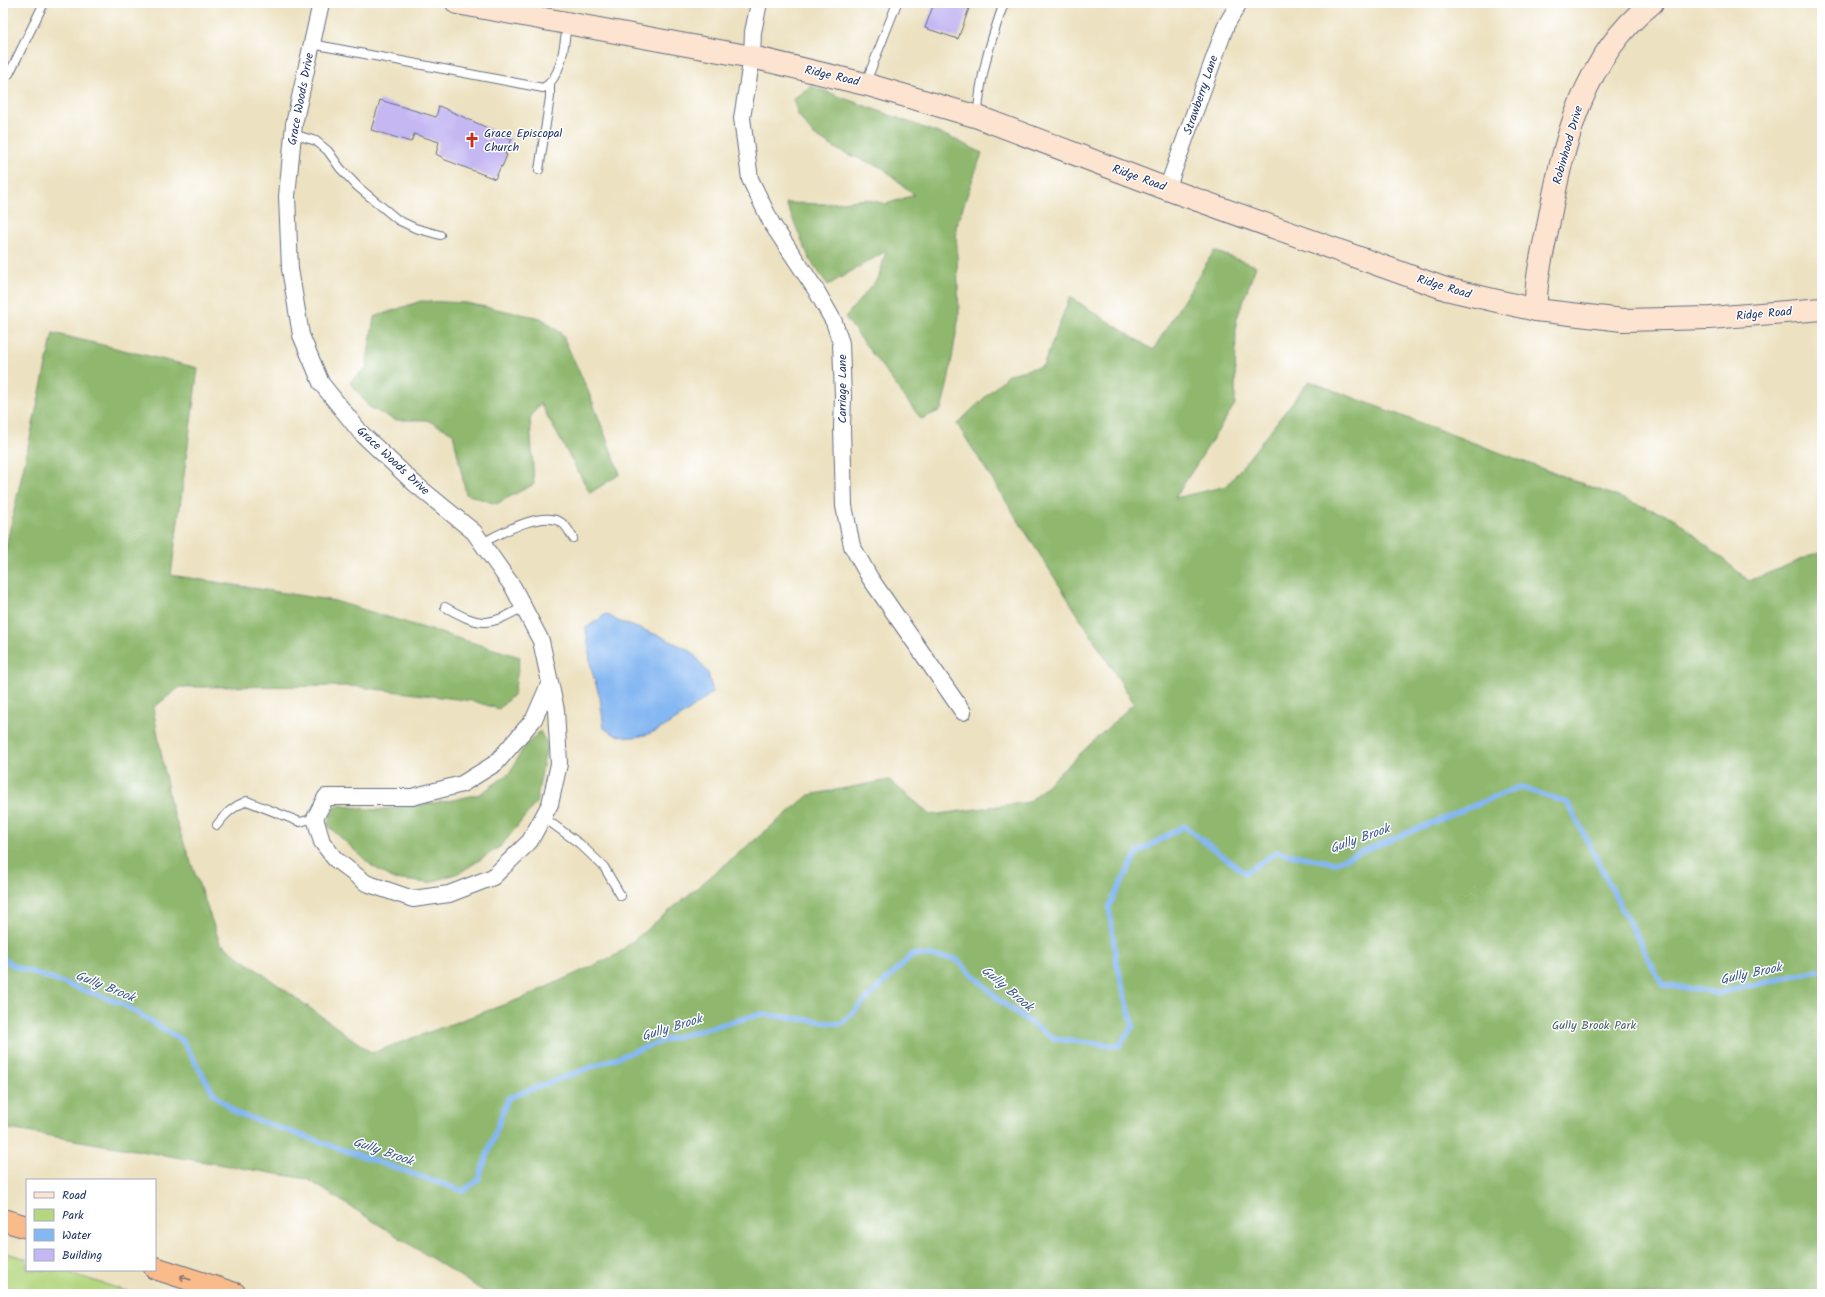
<svg xmlns="http://www.w3.org/2000/svg" width="1825" height="1297" viewBox="0 0 1825 1297" font-family="Kalam,sans-serif">
  <rect width="100%" height="100%" fill="#fff"/>
  <filter id="ink" filterUnits="userSpaceOnUse"><feTurbulence type="fractalNoise" baseFrequency=".025" numOctaves="2"/><feDisplacementMap in="SourceGraphic" scale="8" xChannelSelector="R" yChannelSelector="G"/><feConvolveMatrix kernelMatrix="1 2 1 2 8 2 1 2 1" color-interpolation-filters="sRGB"/></filter>
  <filter id="wash" filterUnits="userSpaceOnUse"><feTurbulence type="fractalNoise" baseFrequency=".012" numOctaves="4" result="noise"/><feDisplacementMap in="SourceGraphic" scale="16" xChannelSelector="R" yChannelSelector="G"/><feGaussianBlur stdDeviation="0.9" result="paint"/><feColorMatrix in="noise" values="0 0 0 0 0 0 0 0 0 0 0 0 0 0 0 0 0 1.4 0 .05"/><feComposite in="paint" operator="in"/></filter>
  <g filter="url(#wash)">
    <rect width="100%" height="100%" fill="#ece1c0"/>
    <path fill="#b4d77f" stroke="#68836e" d="M 3,1252 L 27,1259 L 27,1270 L 60,1270 L 136,1294 L 3,1294 Z"/>
    <path fill="#8fb86e" stroke="#557466" d="M 811,86 L 952,138 L 982,153 L 956,227 L 959,316 L 948,382 L 941,410 L 921,419 L 845,317 L 879,277 L 886,251 L 828,285 L 810,260 L 786,203 L 825,204 L 866,199 L 886,204 L 914,195 L 883,168 L 840,151 L 814,135 L 798,115 L 793,99 Z
      M 1214,251 L 1256,266 L 1236,321 L 1235,404 L 1175,498 L 1227,486 L 1309,381 L 1674,518 L 1749,581 L 1822,551 L 1822,1294 L 488,1294 L 307,1179 L 3,1128 L 3,561 L 53,333 L 198,368 L 171,575 L 335,601 L 520,657 L 514,694 L 499,709 L 473,701 L 351,686 L 180,687 L 153,708 L 171,807 L 220,943 L 372,1053 L 525,997 L 616,955 L 809,795 L 889,780 L 931,815 L 1029,802 L 1134,703 L 957,424 L 1009,374 L 1043,366 L 1070,297 L 1153,350 Z
      M 421,301 L 466,303 L 541,318 L 562,334 L 589,393 L 620,474 L 590,493 L 540,403 L 530,418 L 534,484 L 496,504 L 466,494 L 453,433 L 427,420 L 395,420 L 369,407 L 350,382 L 366,368 L 374,317 Z
      M 540,731 L 547,744 L 536,803 L 501,846 L 461,872 L 429,883 L 394,879 L 372,866 L 327,825 L 335,805 L 377,810 L 448,801 L 480,794 L 510,773 L 523,748 Z"/>
    <path fill="#85b7f2" stroke="#5073a8" d="M 606,614 L 618,621 L 660,636 L 691,651 L 708,673 L 713,692 C 685,713 639,756 604,728 L 600,698 L 591,668 L 586,628 Z"/>
    <g fill="none" stroke-linecap="round" stroke-linejoin="round">
      <path stroke="#85b7f2" stroke-width="5.5" d="M 3,958 L 14,966 L 121,1003 L 182,1040 L 214,1094 L 236,1113 L 463,1191 L 478,1180 L 508,1098 L 665,1040 L 761,1014 L 841,1024 L 913,954 L 956,959 L 1000,1001 L 1054,1039 L 1119,1046 L 1133,1026 L 1116,960 L 1109,906 L 1137,853 L 1184,826 L 1245,873 L 1277,852 L 1334,863 L 1519,787 L 1568,803 L 1619,903 L 1662,984 L 1718,993 L 1822,970"/>
    </g>
    <g id="blocks">
      <path fill="#c4b7f2" d="M 934,3 L 971,3 L 958,39 L 925,28 Z
        M 380,100 L 436,117 L 439,106 L 512,139 L 505,154 L 507,155 L 502,167 L 501,166 L 495,179 L 443,159 L 443,158 L 436,154 L 439,142 L 414,134 L 411,142 L 371,130 Z"/>
    </g>
  </g>
  <g filter="url(#ink)">
    <use href="#blocks" fill-opacity="0" stroke="#646d80" stroke-width="1"/>
    <g fill="none" stroke-linecap="round" stroke-linejoin="round">
      <defs>
        <path id="lane" d="M 312,44 L 543,88 C 563,77 564,44 567,24
          M 9,74 L 44,3
          M 866,82 L 897,3
          M 978,116 C 979,77 991,40 1004,3
          M 293,134 L 316,141 L 328,151 L 340,168 L 358,187 L 398,220 L 415,228 L 440,235
          M 539,170 L 550,97 L 550,84
          M 482,543 C 500,534 542,509 562,523 C 567,526 570,533 573,538
          M 445,607 C 481,627 488,627 523,607
          M 543,817 L 580,844 L 604,867 L 621,896
          M 217,825 C 226,813 234,806 247,801 L 300,822 L 315,818"/>
        <path id="street" d="M 321,3 L 294,124 L 287,196 L 290,269 L 301,335 L 321,383 L 361,433 L 414,483 L 474,532 L 513,587 L 541,641 L 556,710 L 559,764 L 550,804 L 530,841 L 493,877 L 449,894 L 413,899 L 366,883 L 335,859 L 322,842 L 315,818 L 326,797 L 412,797 L 462,784 L 496,763 L 534,719 L 550,682
          M 759,3 L 753,32 L 752,57 L 742,118 L 750,179 L 772,224 L 816,290 L 834,322 L 841,343 L 843,397 L 842,427 L 844,506 L 852,546 L 870,578 L 963,712
          M 1167,189 L 1226,25 L 1239,3"/>
        <path id="secondary" d="M 457,3 L 752,57 L 865,84 L 978,117 L 1167,189 L 1446,289 L 1536,310 L 1623,320 L 1710,318 L 1822,309
          M 1536,310 C 1535,282 1542,254 1548,226 C 1563,144 1583,57 1652,3"/>
        <path id="highway" d="M 3,1220 L 27,1227
          M 155,1268 L 235,1294"/>
      </defs>
      <use href="#lane" stroke="#646d80" stroke-width="10"/>
      <use href="#street" stroke="#646d80" stroke-width="18"/>
      <use href="#secondary" stroke="#646d80" stroke-width="24"/>
      <use href="#highway" stroke="#646d80" stroke-width="24"/>
      <use href="#lane" stroke="#fff" stroke-width="8"/>
      <use href="#street" stroke="#fff" stroke-width="16"/>
      <use href="#secondary" stroke="#fde4d1" stroke-width="22"/>
      <use href="#highway" stroke="#fabb8b" stroke-width="22"/>
    </g>
    <defs><path id="oneway-shaft" d="M-6 0H5M1.5-3L5.5 0L1.5 3" fill="none" stroke-width="1.6" stroke-linecap="round" stroke-linejoin="round"/></defs>
    <use stroke="#7f6e72" href="#oneway-shaft" transform="translate(185 1278) rotate(-162)"/>
  </g>
  <defs>
    <symbol id="church-bare" viewBox="-9 -9 18 18"><path d="M-1.2-6h2.4v3.5h3.3v2.4h-3.3V6h-2.4V-.1h-3.3v-2.4h3.3Z" fill="#c8321e" stroke="#fff" stroke-width="2.5" paint-order="stroke"/></symbol>
  </defs>
  <g fill-rule="evenodd">
    <use href="#church-bare" x="461" y="129" width="22" height="22"/>
  </g>
  <g text-anchor="middle" dominant-baseline="central" stroke-width="3" stroke-linejoin="round" paint-order="stroke">
    <g font-size="12" fill="#1b2f5e" stroke="#fff">
      <text transform="translate(832 76) rotate(13)">Ridge Road</text>
      <text transform="translate(1201 95) rotate(-71)">Strawberry Lane</text>
      <text transform="translate(301 99) rotate(-79)">Grace Woods Drive</text>
      <text transform="translate(1568 145) rotate(-74)">Robinhood Drive</text>
      <text transform="translate(1139 178) rotate(20)">Ridge Road</text>
      <text transform="translate(1444 287) rotate(17)">Ridge Road</text>
      <text transform="translate(1764 314) rotate(-5)">Ridge Road</text>
      <text transform="translate(842 389) rotate(-90)">Carriage Lane</text>
      <text transform="translate(393 461) rotate(43)">Grace Woods Drive</text>
    </g>
    <g font-size="12" fill="#1b2f5e" stroke="#fff" text-anchor="start">
      <text x="484" y="133">Grace Episcopal<tspan x="484" dy="14">Church</tspan></text>
    </g>
    <g font-size="12" fill="#496168" stroke="#fff">
      <text x="1594" y="1025">Gully Brook Park</text>
    </g>
    <g font-size="13" font-style="italic" fill="#3b588a" stroke="#fff">
      <text transform="translate(1360 839) rotate(-20)">Gully Brook</text>
      <text transform="translate(1751 974) rotate(-12)">Gully Brook</text>
      <text transform="translate(105 987) rotate(22)">Gully Brook</text>
      <text transform="translate(1007 989) rotate(40)">Gully Brook</text>
      <text transform="translate(672 1028) rotate(-17)">Gully Brook</text>
      <text transform="translate(383 1152) rotate(19)">Gully Brook</text>
    </g>
  </g>
  <rect width="1825" height="1297" fill="none" stroke="#fff" stroke-width="16"/>
  <rect x="26" y="1179" width="130" height="92" fill="#ffffff" stroke="#a4acbf"/>
  <rect x="34" y="1192" width="20" height="6" fill="#fde4d1" stroke="#a4acbf"/>
  <text x="62" y="1199" font-size="12" fill="#1b2f5e">Road</text>
  <rect x="34" y="1209" width="20" height="12" fill="#b4d77f" stroke="#a4acbf"/>
  <text x="62" y="1219" font-size="12" fill="#1b2f5e">Park</text>
  <rect x="34" y="1229" width="20" height="12" fill="#85b7f2" stroke="#a4acbf"/>
  <text x="62" y="1239" font-size="12" fill="#1b2f5e">Water</text>
  <rect x="34" y="1249" width="20" height="12" fill="#c4b7f2" stroke="#a4acbf"/>
  <text x="62" y="1259" font-size="12" fill="#1b2f5e">Building</text>
</svg>
